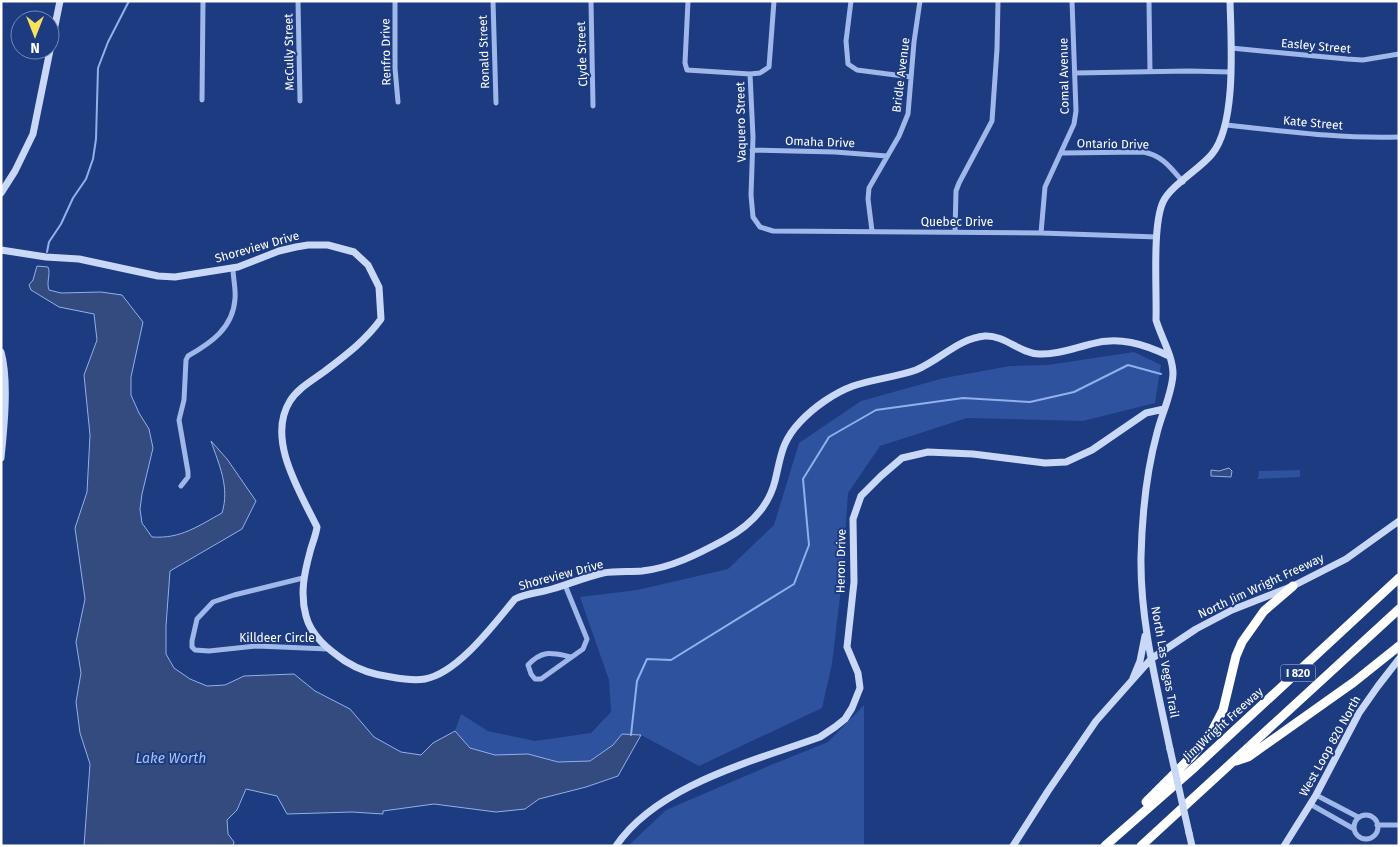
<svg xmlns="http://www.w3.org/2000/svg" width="1400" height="847" viewBox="0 0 1400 847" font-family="'Fira Sans',sans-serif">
  <rect width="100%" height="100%" fill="#1c3b80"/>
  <path fill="#2e529e" d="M 1134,352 L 1161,365 L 1155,403 L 1083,421 L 967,418 L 880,446 L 848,493 L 842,580 L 832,664 L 822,708 L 699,766 L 641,735 L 622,734 L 613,745 L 590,761 L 558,762 L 528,754 L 495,755 L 470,748 L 455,731 L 461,714 L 488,731 L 535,741 L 591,733 L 611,712 L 609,680 L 580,597 L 637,590 L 728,569 L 774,525 L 799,443 L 861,401 L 944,378 L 1010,366 L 1048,365 Z
    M 1300,470 L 1300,477 L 1258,479 L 1259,471 Z
    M 864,705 L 864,846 L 628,846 L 666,810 L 771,765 L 828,742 Z"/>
  <path fill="#334b7e" stroke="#92b0eb" d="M 37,266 L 48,267 C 51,274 46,282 49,290 L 61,293 L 101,292 L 122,295 L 143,322 L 131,377 L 131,395 L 139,413 L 149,429 L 153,448 L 142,494 L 140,509 L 142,523 L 152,537 C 181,539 198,526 222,513 C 230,487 219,465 211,441 L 227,459 L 256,501 L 242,529 L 170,571 L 166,626 L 166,654 L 174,668 L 190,679 L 207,686 L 225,685 L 244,676 L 294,674 L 315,691 L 350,709 L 374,737 L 401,752 L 421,755 L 433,743 L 455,731 L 470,748 L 495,755 L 528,754 L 558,762 L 590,761 L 613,745 L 622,734 L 641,735 L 618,776 L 586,787 L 539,799 L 525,809 L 496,812 L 434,804 L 383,811 L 383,814 L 352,812 L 287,814 L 277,796 L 246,789 L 237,810 L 227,820 L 228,834 L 234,842 L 233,846 L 84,846 L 90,764 L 80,733 L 76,702 L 81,673 L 76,642 L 85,599 L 75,528 L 87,492 L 90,435 L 84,375 L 97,340 L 94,314 L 59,307 L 31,290 L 29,285 L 33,280 Z
    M 1229,468 L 1232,471 L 1231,477 L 1211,476 L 1211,470 L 1219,471 Z"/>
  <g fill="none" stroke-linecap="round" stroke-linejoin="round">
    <path stroke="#92b0eb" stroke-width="2" d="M 47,252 L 49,242 L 61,224 L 73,198 L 86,179 L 93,159 L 96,139 L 98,68 L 108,42 L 129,1
      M 631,735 L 637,681 L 647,659 L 671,660 L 794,584 L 809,545 L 803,479 L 829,437 L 876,410 L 963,398 L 1030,402 L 1074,392 L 1128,365 L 1161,374"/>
    <path stroke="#9fb7e9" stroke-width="5" d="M 298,1 L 300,101
      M 395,1 L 395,68 L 398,102
      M 493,1 L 496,103
      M 591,1 L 593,106
      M 688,1 L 685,63 L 687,70 L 750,74 L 760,73 L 769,67 L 774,1
      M 851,1 L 846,41 L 848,64 L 857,70 L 911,77
      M 1149,1 L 1150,72
      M 1231,48 L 1347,59 L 1363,60 L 1399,54
      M 1075,73 L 1189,71 L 1230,72
      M 750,74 L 753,137 L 751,195 L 753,217 L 760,227 L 773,231 L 1041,233 L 1157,237
      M 202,100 L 203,1
      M 1226,125 C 1283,131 1341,139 1399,137
      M 752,150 L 835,152 L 887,156
      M 1062,153 L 1143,152 C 1162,155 1171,168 1183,182
      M 872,231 L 868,199 L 869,188 L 899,136 L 908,114 L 914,42 L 920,1
      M 955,232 L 956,191 L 959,183 L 992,121 L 997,49 L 998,1
      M 1041,233 L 1045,187 L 1074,124 L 1076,111 L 1072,1
      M 181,486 L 188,477 L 188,472 L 179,420 L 184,400 L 186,360 L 188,356 C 211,343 233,328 235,299 C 236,289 233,278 233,268
      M 303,578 L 234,595 L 213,602 L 197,619 L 192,641 L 192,647 L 195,650 L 209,651 L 257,646 L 328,649
      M 565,585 L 587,639 L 583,649 L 541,679 L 535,679 L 531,674 L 528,665 C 543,649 552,653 572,657
      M 1316,795 L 1358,817
      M 1310,804 L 1354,829
      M1354 827a12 12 0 1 1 24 0a12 12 0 1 1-24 0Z
      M 1377,825 L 1399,825"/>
    <path stroke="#cad8f7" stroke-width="7" d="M 1,193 L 15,171 L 33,134 L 60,1
      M 1,250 L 46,257 L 79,259 L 158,276 L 175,277 L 238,267 L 279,251 L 296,247 L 308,245 L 328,245 L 354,252 L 368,265 L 379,287 L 381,319 C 366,340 346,355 325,371 C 313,380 298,388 290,401 C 266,439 300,492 317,527 C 316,535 312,544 310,552 C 304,574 300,594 306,616 C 311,636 329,650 345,661 C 359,670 375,675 391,677 C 402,679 414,681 425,679 C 458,673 494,624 515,599 C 526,593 540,593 552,589 C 569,584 586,577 603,573 C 616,571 629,572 642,571 C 671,568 698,554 724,540 C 748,527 768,509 775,481 C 781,457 781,442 800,422 C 814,407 834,393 853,386 C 874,379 896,377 916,370 C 940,360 959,338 985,336 C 1005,335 1019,353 1039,354 C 1057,355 1074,348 1091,344 C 1119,336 1144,344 1169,356
      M 1,352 C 9,380 4,429 1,458
      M 1133,678 L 1140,661 L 1145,636
      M 1170,749 C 1157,686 1140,622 1141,557 C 1142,516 1146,473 1157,433 C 1162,413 1172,394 1173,374 C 1173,356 1161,337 1156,320 C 1157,291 1152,226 1163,202 C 1170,186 1200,169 1212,154 C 1237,124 1231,40 1230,1
      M 1189,833 L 1192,846
      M 616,846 C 657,785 754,761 820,737 L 835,727 L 845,719 L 852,708 L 860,688 L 858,673 L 847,647 L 854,582 L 853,519 L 861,496 L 881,476 L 902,458 L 928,452 L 973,454 L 1045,463 L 1066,462 L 1092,450 L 1146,413 L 1164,409
      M 1013,846 L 1048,791 L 1096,721 L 1151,659 L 1196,629 L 1232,610 L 1293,586 L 1346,559 L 1399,521
      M 1284,846 L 1316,795 L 1359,713 L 1378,686 L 1399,659"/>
    <path stroke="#fff" stroke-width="9" d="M 1236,761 L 1248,757 L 1354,682 L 1399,646
      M 1146,802 L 1192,756 L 1212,731 L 1223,710 L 1236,656 L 1242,642 L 1264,611 L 1293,586
      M 1105,846 L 1195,767 L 1399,578
      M 1141,846 L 1399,609"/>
    <path stroke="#cad8f7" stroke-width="7" d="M 1170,749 L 1189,833"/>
  </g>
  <g text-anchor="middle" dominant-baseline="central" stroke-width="4" stroke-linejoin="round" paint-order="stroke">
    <rect fill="#1c3b80" stroke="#bbc4d9" stroke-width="1" x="1280.5" y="664.5" width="35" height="17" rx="4"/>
    <g font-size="11" font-weight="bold" fill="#fff">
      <text x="1298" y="673">I 820</text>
    </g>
    <g font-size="12" fill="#fff" stroke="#1c3b80">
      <text transform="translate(1316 46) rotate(5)">Easley Street</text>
      <text transform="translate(289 52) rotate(-91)">McCully Street</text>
      <text transform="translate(386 52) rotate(-91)">Renfro Drive</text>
      <text transform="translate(484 52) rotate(-92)">Ronald Street</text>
      <text transform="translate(582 54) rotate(-92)">Clyde Street</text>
      <text transform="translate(901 75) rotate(-83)">Bridle Avenue</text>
      <text transform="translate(1064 76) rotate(-91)">Comal Avenue</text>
      <text transform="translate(741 122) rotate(-91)">Vaquero Street</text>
      <text transform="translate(1313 123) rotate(5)">Kate Street</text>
      <text transform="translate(820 142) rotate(2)">Omaha Drive</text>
      <text transform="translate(1113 144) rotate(1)">Ontario Drive</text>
      <text x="957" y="222">Quebec Drive</text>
      <text transform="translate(257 247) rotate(-16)">Shoreview Drive</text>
      <text transform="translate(841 561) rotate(-89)">Heron Drive</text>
      <text transform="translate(561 575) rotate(-15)">Shoreview Drive</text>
      <text transform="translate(1261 586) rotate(-25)">North Jim Wright Freeway</text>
      <text x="277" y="638">Killdeer Circle</text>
      <text transform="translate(1165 662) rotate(80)">North Las Vegas Trail</text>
      <text transform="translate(1223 724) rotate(-42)">Jim Wright Freeway</text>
      <text transform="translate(1330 746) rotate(-61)">West Loop 820 North</text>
    </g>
    <g font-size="14" font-style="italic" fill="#aac2f1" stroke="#1c3b80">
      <text x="171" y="758">Lake Worth</text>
    </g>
  </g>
  <rect width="1400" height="847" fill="none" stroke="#ffffff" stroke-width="5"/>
  <g transform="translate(35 35) rotate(180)"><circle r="24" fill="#1c3b80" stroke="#7789b3"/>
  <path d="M0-4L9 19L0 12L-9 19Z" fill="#fae05c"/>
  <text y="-8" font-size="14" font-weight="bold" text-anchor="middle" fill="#ffffff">N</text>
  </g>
</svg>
